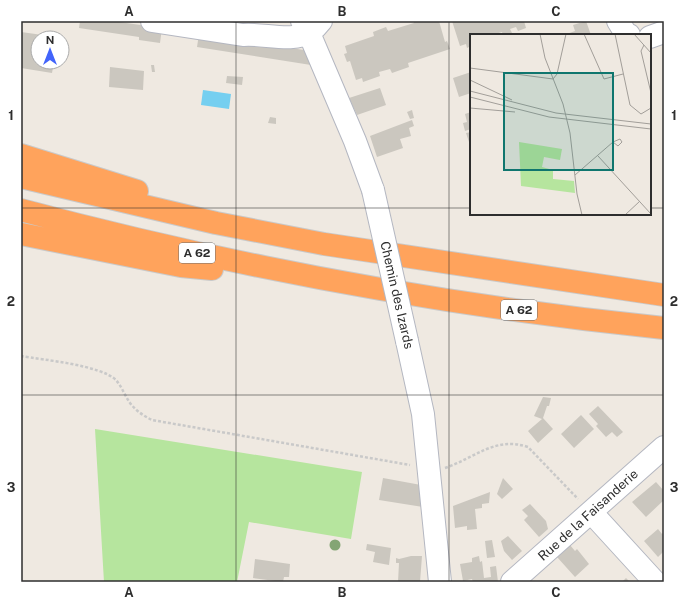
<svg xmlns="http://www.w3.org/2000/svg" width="685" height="603" viewBox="0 0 685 603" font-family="'Public Sans',sans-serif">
  <rect width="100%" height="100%" fill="#efe9e1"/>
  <path fill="#b6e59e" d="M 95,429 L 362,472 L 351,539 L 249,522 L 237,582 L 104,582 Z"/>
  <path fill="#75cff0" d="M 203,90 L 231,94 L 229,109 L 201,105 Z"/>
  <path fill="#cbc7bf" d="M 80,21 L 112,21 L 162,28 L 160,43 L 139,40 L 139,37 L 79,28 Z
    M 413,21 L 439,21 L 445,42 L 447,41 L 450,49 L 408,63 L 409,67 L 392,73 L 390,69 L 379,72 L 380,76 L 363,82 L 362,78 L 356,80 L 350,61 L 347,62 L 344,54 L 347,53 L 345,46 L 374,36 L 373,32 L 386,27 L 388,31 L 414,23 Z
    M 452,21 L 524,21 L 526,28 L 518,31 L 516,27 L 510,29 L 512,33 L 505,35 L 503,35 L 502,32 L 492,35 L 471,35 L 471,46 L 467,48 L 466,44 L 460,46 Z
    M 586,21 L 591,35 L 564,35 L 575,31 L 573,25 Z
    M 21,32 L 57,37 L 38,38 L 38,62 L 54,62 L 52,73 L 21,68 Z
    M 199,34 L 304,50 L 311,65 L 197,47 Z
    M 151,65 L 154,65 L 155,72 L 152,72 Z
    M 110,67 L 144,71 L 143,90 L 109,87 Z
    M 471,72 L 471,93 L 459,97 L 453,78 Z
    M 227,76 L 243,77 L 242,85 L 226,83 Z
    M 380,88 L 386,105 L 357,115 L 349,98 Z
    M 412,110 L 414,118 L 410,119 L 407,112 Z
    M 471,112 L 471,129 L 465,131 L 463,123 L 467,122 L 465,114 Z
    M 270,117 L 276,118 L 276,124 L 268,123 Z
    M 412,120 L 414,126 L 409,128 L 411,136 L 400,139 L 403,148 L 377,157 L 370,136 Z
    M 471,132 L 471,141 L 469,142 L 466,133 Z
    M 543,397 L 551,398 L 549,406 L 547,406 L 543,418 L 553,429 L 538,443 L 528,431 L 542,419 L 534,416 Z
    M 598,406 L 623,432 L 617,437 L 612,432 L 606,437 L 596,426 L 598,424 L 589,414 Z
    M 581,415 L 594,429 L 574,448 L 561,434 Z
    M 383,478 L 421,485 L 423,507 L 379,500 Z
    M 503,478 L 513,489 L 502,499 L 497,494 Z
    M 656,482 L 664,491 L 664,500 L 646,517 L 632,502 Z
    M 490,492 L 489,503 L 482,504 L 482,508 L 475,509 L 477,529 L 467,530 L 467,526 L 455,528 L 453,506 Z
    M 530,504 L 546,521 L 548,529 L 539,537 L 524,520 L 528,516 L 522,510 Z
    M 658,529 L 662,534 L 664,532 L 664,551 L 658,557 L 644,541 Z
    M 508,536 L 522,551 L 512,560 L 504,551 L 501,541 Z
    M 492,540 L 495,557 L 487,558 L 485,541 Z
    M 367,544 L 391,548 L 389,565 L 373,562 L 375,552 L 366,550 Z
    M 570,545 L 575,551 L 577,549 L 589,564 L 575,577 L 557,557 Z
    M 411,556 L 422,556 L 420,582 L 398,582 L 399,563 L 396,563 L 396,558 L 399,559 Z
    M 479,556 L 480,562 L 482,561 L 484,578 L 491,577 L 490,567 L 496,566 L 498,582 L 473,582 L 472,579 L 463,581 L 460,564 L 472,562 L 472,558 Z
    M 255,559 L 290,564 L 289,577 L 284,577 L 283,582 L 253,578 Z
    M 626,578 L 630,582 L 622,582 Z"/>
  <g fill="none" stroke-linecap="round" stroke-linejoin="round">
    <defs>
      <path id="minor" d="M 152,21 L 243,35 C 263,33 293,43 310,32 C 314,29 318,25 321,21
        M 302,21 L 309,33 L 355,141 L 373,190
        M 618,21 L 626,34 L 629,35
        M 650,37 L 664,32
        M 407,341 L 423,414 L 440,582
        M 591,512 L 655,582
        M 512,582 L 664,447"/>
      <path id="highway" d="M 21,155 L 137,191
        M 21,177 L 216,223 L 324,244 L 664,295
        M 21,210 C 231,266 447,306 664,328
        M 21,234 L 181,266 L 212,269"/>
    </defs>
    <use href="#minor" stroke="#b4b7c1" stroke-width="24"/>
    <use href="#highway" stroke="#c9c9c9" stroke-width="24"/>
    <path stroke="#c9c9c9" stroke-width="2.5" stroke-dasharray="3 2" stroke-linecap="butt" d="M 21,356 C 44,360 100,365 116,380 C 122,387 125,396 130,403 C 136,411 144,416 152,420 L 410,465
      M 445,468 C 475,458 495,436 528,447 L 578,499"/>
    <use href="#minor" stroke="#fff" stroke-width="22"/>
    <use href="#highway" stroke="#ffa35c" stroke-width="22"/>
    <defs>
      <path id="minor-bridge" d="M 373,190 L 407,341"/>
    </defs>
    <use href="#minor-bridge" stroke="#b4b7c1" stroke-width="24" stroke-linecap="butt"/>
    <use href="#minor-bridge" stroke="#fff" stroke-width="22"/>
  </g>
  <circle fill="#84a574" cx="335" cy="545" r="5.5"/>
  <path fill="none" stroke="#2e2e2e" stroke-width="1" stroke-opacity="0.55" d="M 236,21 L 236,582M 449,21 L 449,582M 21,208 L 471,208M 650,208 L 664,208M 21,395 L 664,395"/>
  <g text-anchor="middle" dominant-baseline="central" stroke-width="3.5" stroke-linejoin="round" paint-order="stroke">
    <g fill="#fff" stroke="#6d6d6d" stroke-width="1">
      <rect x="179" y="243" width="36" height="20" rx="3"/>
      <rect x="501" y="300" width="36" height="20" rx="3"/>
    </g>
    <g font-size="12" font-weight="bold" fill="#2e2e2e">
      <text x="197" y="253">A 62</text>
      <text x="519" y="310">A 62</text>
    </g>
    <g font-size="13" fill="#2e2e2e" stroke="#fff">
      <text transform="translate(397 295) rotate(77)">Chemin des Izards</text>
      <text transform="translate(588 515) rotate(-42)">Rue de la Faisanderie</text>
    </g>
  </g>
  <g transform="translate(470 34)">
    <rect width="181" height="181" fill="#efe9e1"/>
    <path d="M 49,108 L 92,115 L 90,126 L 74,123 L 72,133 L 83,136 L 83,145 L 104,147 L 105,159 L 51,152 Z" fill="#b6e59e"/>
    <path fill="none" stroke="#a29e99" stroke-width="1" d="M 70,0 L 75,24 L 93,70 L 100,99 L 107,160 L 112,181M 114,0 L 134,45 L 153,40M 145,0 L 160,71 L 171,80 L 181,74M 164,0 L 181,19M 174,11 L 171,17 L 181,59M 0,34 L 83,45M 83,45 L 87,40 L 96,0M 0,46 L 42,66M 0,57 L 86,79 L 181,90M 0,63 L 79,83 L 181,95M 0,74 L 45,78M 128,122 L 181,180M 105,141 L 143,108 L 150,105 L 152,108 L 148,112 L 143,108M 155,181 L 170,167"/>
    <path fill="#0f766e" fill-opacity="0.15" stroke="#0f766e" stroke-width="2" d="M 34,39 L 143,39 L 143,136 L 34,136 Z"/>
    <rect width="181" height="181" fill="none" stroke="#2e2e2e" stroke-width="2"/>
  </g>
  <rect width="685" height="603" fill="none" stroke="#ffffff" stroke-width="44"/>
  <g transform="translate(50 50)"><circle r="19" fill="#ffffff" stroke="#ababab"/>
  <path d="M0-3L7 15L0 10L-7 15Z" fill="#4264fb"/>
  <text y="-6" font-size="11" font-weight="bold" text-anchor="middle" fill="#2e2e2e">N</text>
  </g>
  <rect x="22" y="22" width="641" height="559" fill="none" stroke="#2e2e2e" stroke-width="1.5"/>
  <g font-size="13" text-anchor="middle" font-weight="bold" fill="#2e2e2e">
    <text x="129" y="16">A</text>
    <text x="342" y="16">B</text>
    <text x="556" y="16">C</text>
    <text x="11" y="120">1</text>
    <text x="674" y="120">1</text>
    <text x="11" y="306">2</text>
    <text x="674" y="306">2</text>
    <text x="11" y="492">3</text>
    <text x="674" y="492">3</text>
    <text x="129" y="597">A</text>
    <text x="342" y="597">B</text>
    <text x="556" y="597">C</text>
  </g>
</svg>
